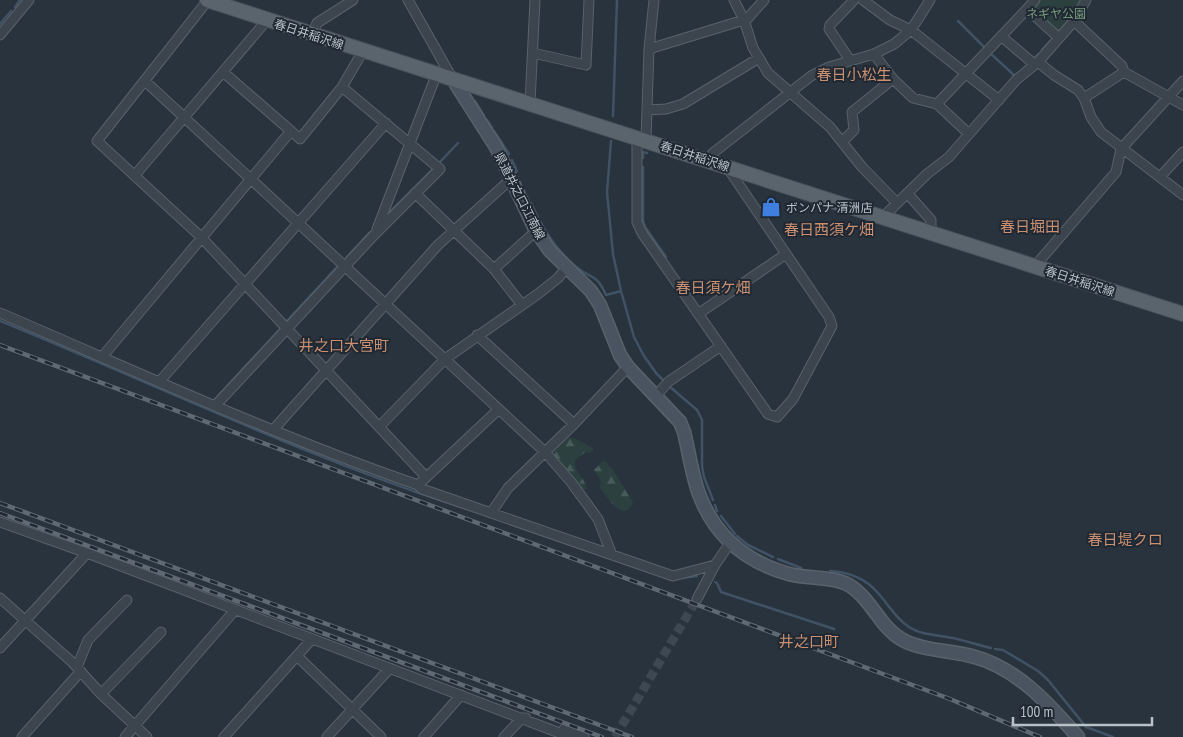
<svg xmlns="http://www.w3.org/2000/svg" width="1183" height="737" viewBox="0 0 1183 737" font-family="'PT Sans Narrow','Noto Sans JP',sans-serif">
  <defs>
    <pattern id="forest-firs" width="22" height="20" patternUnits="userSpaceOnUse" patternTransform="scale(1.25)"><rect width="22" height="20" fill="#2b403f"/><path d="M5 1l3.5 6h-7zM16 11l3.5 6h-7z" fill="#485a59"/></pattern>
  </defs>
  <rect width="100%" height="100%" fill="#28333d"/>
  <path fill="url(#forest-firs)" d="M 567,437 L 576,439 L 593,448 L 593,451 L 590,453 L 586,452 C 583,454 577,458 575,461 C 572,467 586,481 587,488 L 585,490 C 575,487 560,463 553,454 L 557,447 Z
    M 605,461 L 613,470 L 633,502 C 624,525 607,497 600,488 L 601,481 L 594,470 L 602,462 Z"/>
  <path fill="#2b403f" d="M 1040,0 L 1081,0 C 1075,10 1068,28 1056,31 L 1032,8 Z"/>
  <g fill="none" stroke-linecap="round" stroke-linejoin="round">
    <path stroke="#405264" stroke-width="2.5" d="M 15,7 L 20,0
      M 958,21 L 985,48
      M 0,24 L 11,11
      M 1042,50 L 1053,38
      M 990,53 L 1015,76 L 1017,75
      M 1033,59 L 1039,54
      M 475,101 L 484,116
      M 613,116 L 617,0
      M 487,120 L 492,128
      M 494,131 L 509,154
      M 611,141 L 607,192 L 613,254 L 621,291 L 634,337 L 644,356 L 656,373 L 665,382
      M 643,158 L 643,152 L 647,153
      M 512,160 L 517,171
      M 440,162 L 458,143
      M 643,167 L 643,221 L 645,227 L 666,257
      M 531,203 C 542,228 555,249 575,266 C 591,280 596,272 606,295 L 621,291
      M 388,214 L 434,168
      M 346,258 L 370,232
      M 0,321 C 155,384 307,458 467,509
      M 286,322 L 337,267
      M 669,386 L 697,410 L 702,420 L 702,466 L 704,477 L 713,500
      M 215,399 L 281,328
      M 715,505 L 717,511
      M 721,516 L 735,534
      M 737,536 L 748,545 L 773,557
      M 778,559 L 801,568
      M 830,571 C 849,572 866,579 878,593 C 889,605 895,618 909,627 C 921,635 939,635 953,638 C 966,641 978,645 991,648
      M 680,578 L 697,576
      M 715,582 L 717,583 L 721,592 L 834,629
      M 995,649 L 1003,650 L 1038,671 L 1048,680 L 1086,727 L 1113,737
      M 132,737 L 133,735"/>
    <path stroke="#3e4852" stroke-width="9" stroke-dasharray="9 4.5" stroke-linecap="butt" d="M 615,737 L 697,599"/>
    <defs>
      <path id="minor" d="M 208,0 L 97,141 L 201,237 L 426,477
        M 408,0 L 452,78
        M 734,0 L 744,20 L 753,48 L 768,73 L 830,127 L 862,167 L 897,203
        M 863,0 L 890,20 L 911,30 L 999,100
        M 1035,0 L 1027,9 L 1059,38
        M 1074,21 L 1122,66 L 1124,72 L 1183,105
        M 0,35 L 29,0
        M 312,35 L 317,23 L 353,0
        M 1001,36 L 1034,64
        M 649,49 L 747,19 L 764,0
        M 533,53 L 586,65 L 589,0
        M 874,54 L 893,79 L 913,98 L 937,104 L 969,134
        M 850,60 L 829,29 L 830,25 L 854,0
        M 1038,62 L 1074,21 L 1086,0
        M 223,72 L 291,131
        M 145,81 L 545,452 L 571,482 L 598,519 L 612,555
        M 1084,98 L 1124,72
        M 530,103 L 535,0
        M 937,104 L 1027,9
        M 647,110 L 666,109 L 683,104 L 759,58
        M 637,138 L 637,222 L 642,233 L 768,414 L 777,417 L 793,399 L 832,326 L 829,317 L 727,167
        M 646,140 L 649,49 L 654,0
        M 842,142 L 854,130 L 852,112 L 893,79
        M 707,160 L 713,153 L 811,76 L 829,67 L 874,54 L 894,44 L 911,30 L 930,0
        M 135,175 L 267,20
        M 1160,177 L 1183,152
        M 415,193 L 494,269 L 522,305
        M 907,193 L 931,220 L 931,233
        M 883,217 L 927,174 L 949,157 L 1016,80 L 1038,62 L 1054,75 L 1078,90 L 1084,98 L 1091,117 L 1101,132 L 1183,195
        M 377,229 L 437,73
        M 1035,266 L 1116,172 L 1121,149 L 1183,81
        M 494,269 L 536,231
        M 0,313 C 138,372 276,436 418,485
        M 698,314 L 786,254
        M 477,335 L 574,424
        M 102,357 L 291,131 L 300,139 L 342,87 L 363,51
        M 160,381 L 386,123
        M 656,396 L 668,382 L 721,346
        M 216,405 L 376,233 L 440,169 L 342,87
        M 499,409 L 418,485 L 422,489 L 673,576 L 715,565
        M 379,427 L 445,359 L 538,294 L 558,278 L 567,267
        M 273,430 L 438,245 L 511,179
        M 491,513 L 508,488 L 574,424 L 628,367
        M 0,522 L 87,553 L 570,737
        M 0,598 L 72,662 L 101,694 L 147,737
        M 697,599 L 715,565 L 730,543
        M 0,648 L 87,553
        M 297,656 L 381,737
        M 77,667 L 88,640 L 127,600
        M 101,694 L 161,632
        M 564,729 L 584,737
        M 22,737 L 81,671
        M 125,737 L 235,610
        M 224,737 L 312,639
        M 327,737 L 390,668
        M 424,737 L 461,695
        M 504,737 L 522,718 L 526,718"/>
      <path id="secondary" d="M 452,78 L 496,147 L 536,231 L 550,251 L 591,291 L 600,305 L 620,355 L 628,367 L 680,422 L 684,432 C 689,452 692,475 699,494 C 715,537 746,562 789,574 C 808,579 827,576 845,583 C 870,595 878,625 901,639 C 921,651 952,650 975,657 C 1018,669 1049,704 1078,737"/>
      <path id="primary" d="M 207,0 L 1183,314"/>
    </defs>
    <use href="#minor" stroke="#59626b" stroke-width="11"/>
    <use href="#secondary" stroke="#59626b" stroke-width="15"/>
    <use href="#primary" stroke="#48505a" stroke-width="16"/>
    <use href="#minor" stroke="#3c444e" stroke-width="9"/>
    <use href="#secondary" stroke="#4a5460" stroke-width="12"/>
    <use href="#primary" stroke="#5a646d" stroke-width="14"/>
    <defs>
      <path id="rail" d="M 0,345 L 950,699 L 1040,737
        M 0,503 L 632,737
        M 0,513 L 602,737"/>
    </defs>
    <use href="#rail" stroke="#5e6974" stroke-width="4.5"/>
    <use href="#rail" stroke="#202933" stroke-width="2.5" stroke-dasharray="8" stroke-linecap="butt"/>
  </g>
  <defs>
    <symbol id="shop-bare" viewBox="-9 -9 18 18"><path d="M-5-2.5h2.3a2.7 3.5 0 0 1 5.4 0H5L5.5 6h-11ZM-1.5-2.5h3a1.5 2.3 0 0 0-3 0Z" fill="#3f7fe0" stroke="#202933" stroke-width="2.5" paint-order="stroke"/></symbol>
  </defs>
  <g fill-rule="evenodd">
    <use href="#shop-bare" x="757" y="193" width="28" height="28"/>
  </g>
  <g text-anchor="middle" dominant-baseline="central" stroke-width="4" stroke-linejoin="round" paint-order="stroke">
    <g font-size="12" fill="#799c7e" stroke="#202933">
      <text x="1056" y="13">ネギヤ公園</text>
    </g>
    <g font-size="12" fill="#b8c0c8" stroke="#202933">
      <text transform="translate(309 34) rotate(18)">春日井稲沢線</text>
      <text transform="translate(695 156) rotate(18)">春日井稲沢線</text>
      <text transform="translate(520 196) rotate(63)">県道井之口江南線</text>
      <text transform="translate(1080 281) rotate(18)">春日井稲沢線</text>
    </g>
    <g font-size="12" fill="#b8c0c8" stroke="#202933" text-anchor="start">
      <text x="786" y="207">ボンパナ 清洲店</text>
    </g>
    <g font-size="15" fill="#ca9071" stroke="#202933">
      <text x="854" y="74">春日小松生</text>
      <text x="1030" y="226">春日堀田</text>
      <text x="829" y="229">春日西須ケ畑</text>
      <text x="713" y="287">春日須ケ畑</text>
      <text x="344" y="345">井之口大宮町</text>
      <text x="1125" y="539">春日堤クロ</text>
      <text x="809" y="641">井之口町</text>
    </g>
  </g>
  <path d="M1013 717v8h139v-8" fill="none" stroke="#b8c0c8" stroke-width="2.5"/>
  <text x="1020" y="717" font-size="15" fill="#b8c0c8" stroke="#202933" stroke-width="4" paint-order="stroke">100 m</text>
</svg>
